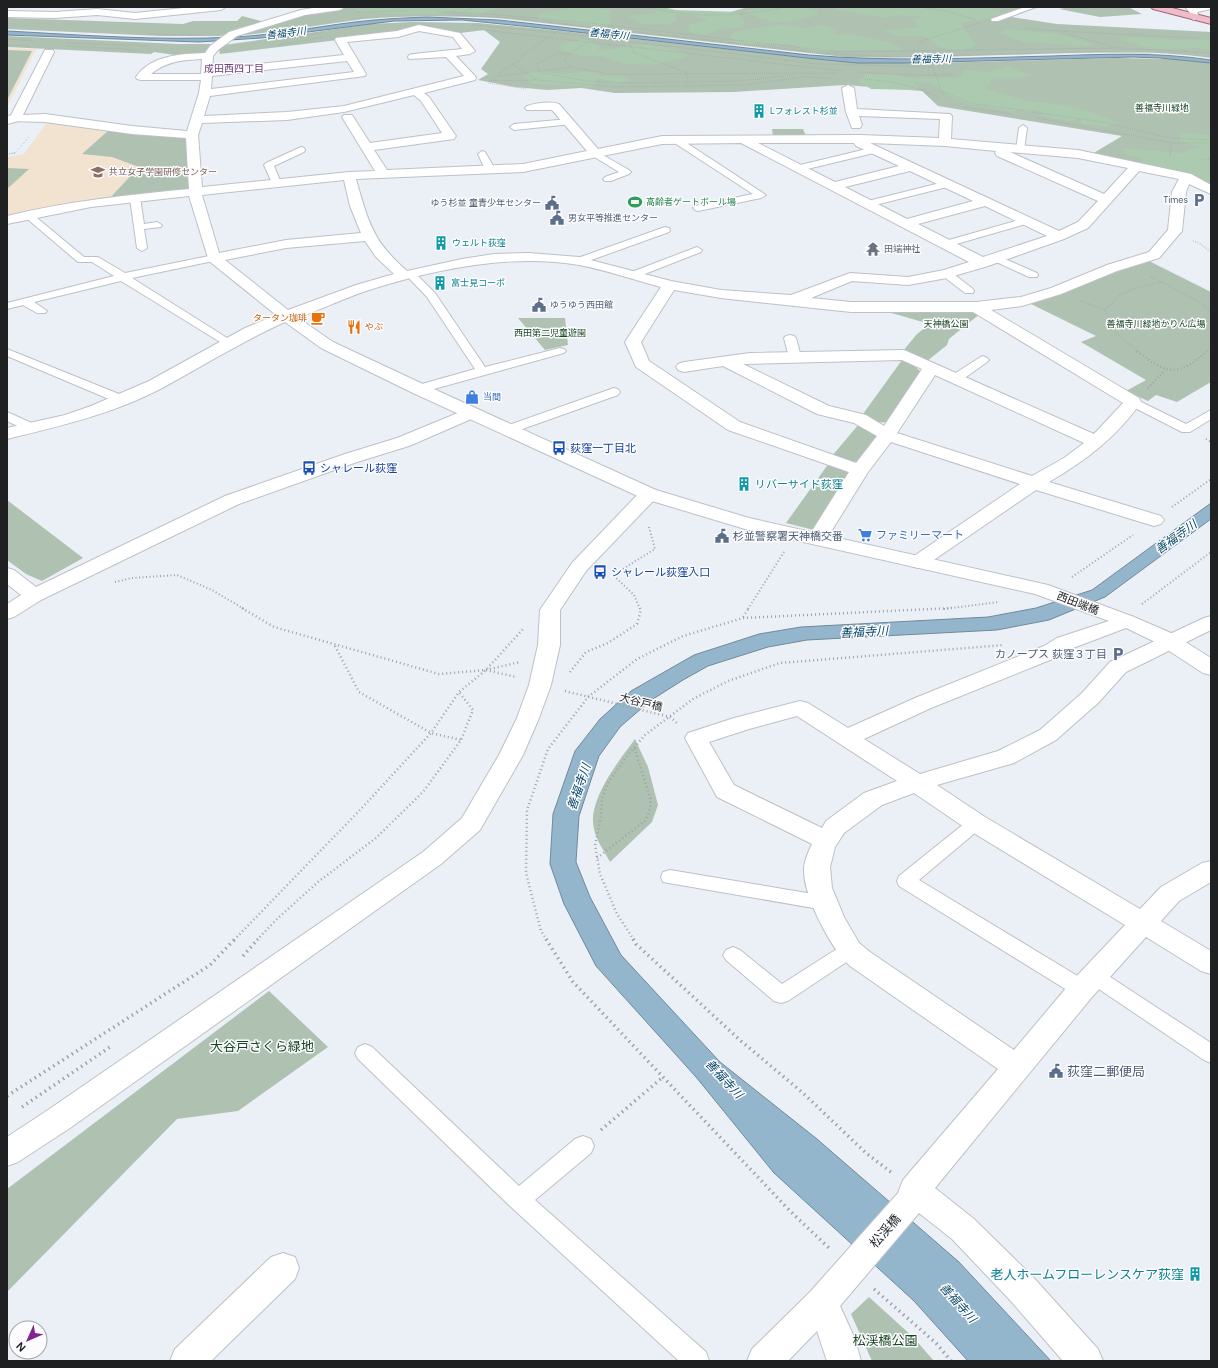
<svg xmlns="http://www.w3.org/2000/svg" width="1218" height="1368" viewBox="0 0 1218 1368" font-family="'DM Sans','Noto Sans JP',sans-serif">
  <rect width="100%" height="100%" fill="#ebeff6"/>
  <path fill="#f1e3d0" d="M 7,48 L 36,49 L 7,107 Z
    M 48,121 L 109,130 L 189,188 L 7,218 L 7,157 L 24,154 Z"/>
  <path fill="#afc1b1" d="M 350,7 L 657,7 L 666,11 L 727,13 L 748,7 L 1038,7 L 1011,17 L 1057,24 L 1211,32 L 1211,58 C 1164,51 1116,52 1069,53 C 994,55 919,59 845,57 L 498,18 C 454,16 409,15 364,19 C 324,24 284,31 244,35 C 271,15 318,15 350,7 Z
    M 1070,7 L 1128,7 L 1142,14 L 1100,17 L 1059,9 Z
    M 242,16 L 265,22 L 238,28 L 221,36 L 161,36 L 7,29 L 7,18 L 183,24 L 193,21 L 237,21 Z
    M 411,22 L 478,23 L 543,29 L 844,62 L 932,63 L 1117,58 L 1170,59 L 1211,63 L 1211,183 L 1092,154 L 1122,136 L 938,106 L 922,91 L 845,85 L 734,92 L 615,93 L 581,88 L 547,90 L 515,87 L 478,80 L 488,74 L 481,69 L 500,42 L 484,30 L 460,33 L 416,26 L 397,33 L 220,54 L 219,49 L 224,45 L 371,24 Z
    M 7,36 L 178,44 L 212,44 L 202,55 L 175,55 L 154,52 L 151,54 L 7,47 Z
    M 7,50 L 32,51 L 7,100 Z
    M 772,129 L 803,129 L 806,136 L 773,136 Z
    M 109,130 L 187,137 L 189,188 L 184,191 L 109,199 L 139,167 L 112,157 L 82,154 Z
    M 7,168 L 29,169 L 7,189 Z
    M 1149,261 L 1211,292 L 1211,382 L 1177,402 L 1156,395 L 1148,401 L 1126,391 L 1146,380 L 1081,342 L 1096,336 L 1027,302 Z
    M 969,309 L 981,313 L 949,339 L 947,345 L 926,362 L 903,351 L 917,334 L 930,324 L 888,312 Z
    M 518,318 L 565,318 L 568,345 L 545,350 Z
    M 902,360 L 912,364 L 921,372 L 887,422 C 878,424 870,419 863,414 Z
    M 859,424 L 877,435 L 878,441 L 860,461 L 851,462 L 832,456 Z
    M 829,463 L 847,469 L 850,477 L 814,530 L 786,523 Z
    M 7,500 L 83,558 L 42,581 L 26,574 L 7,560 Z
    M 635,739 L 648,767 L 658,805 L 652,822 L 610,862 C 605,852 596,840 594,829 C 587,800 619,761 635,739 Z
    M 269,991 L 328,1047 L 238,1111 L 177,1119 L 7,1292 L 7,1189 Z
    M 869,1297 L 913,1337 L 934,1361 L 872,1361 L 851,1314 Z"/>
  <path fill="#accaaf" d="M 357,7 L 502,7 L 474,15 L 453,10 L 441,14 L 402,14 L 356,11 Z
    M 579,7 L 594,7 L 611,10 L 609,18 L 612,23 L 603,26 L 537,19 L 539,14 Z
    M 651,7 L 664,7 L 675,10 L 740,12 L 739,17 L 745,22 L 742,28 L 726,28 L 703,35 L 687,31 L 690,24 L 708,21 L 693,15 L 673,15 L 678,20 L 668,24 L 641,24 L 627,16 L 657,13 Z
    M 760,7 L 808,7 L 807,8 L 817,11 L 818,15 C 783,25 776,26 743,11 Z
    M 834,7 L 984,7 L 1005,13 L 988,19 L 961,23 L 966,32 L 977,46 L 958,51 L 938,47 L 926,37 L 900,36 L 881,31 L 919,27 L 913,20 L 924,17 L 900,15 L 884,18 L 837,10 Z
    M 785,24 L 806,28 L 823,25 L 837,30 L 833,34 L 858,35 L 892,43 L 904,50 L 848,50 L 816,52 L 787,44 L 737,44 L 730,35 L 737,31 Z
    M 1006,29 L 1058,34 L 1096,44 L 1089,46 L 1023,42 L 999,33 Z
    M 1136,37 L 1177,40 L 1211,40 L 1211,50 L 1196,48 L 1165,49 L 1138,46 L 1139,44 L 1119,39 Z
    M 583,39 L 599,45 L 598,50 C 611,53 622,45 635,45 C 653,44 672,49 688,54 L 685,57 L 652,65 L 626,64 L 601,56 L 581,56 L 561,50 L 561,44 Z
    M 1010,66 L 1021,72 L 1034,74 L 1021,78 L 993,77 L 986,89 L 1028,101 L 1062,105 L 1091,112 L 1119,123 L 1104,127 L 1083,124 L 1080,119 L 1069,121 L 1042,116 L 1041,111 L 1021,109 L 1012,112 L 972,105 L 948,96 L 933,83 L 914,82 L 919,90 L 871,89 L 858,81 L 866,75 L 888,74 L 921,79 L 961,77 L 964,70 L 989,72 Z
    M 531,70 L 565,74 L 587,71 L 603,76 L 621,75 L 632,80 L 615,84 L 599,78 L 592,87 L 533,84 L 523,77 Z
    M 1179,132 L 1211,135 L 1211,183 L 1203,183 L 1170,170 L 1142,162 L 1143,158 L 1127,155 L 1121,148 L 1181,153 L 1200,147 L 1180,141 Z"/>
  <path fill="#94b6cd" stroke="#71899a" d="M 427,17 L 499,20 L 809,55 C 890,62 970,58 1051,56 C 1105,54 1158,52 1211,60 L 1211,63 L 1160,58 L 1133,57 L 902,63 L 857,63 L 807,58 L 532,27 L 462,20 L 394,21 L 261,38 L 199,42 L 7,35 L 7,31 C 83,35 159,41 234,37 C 275,35 315,27 355,22 C 379,19 403,18 427,17 Z
    M 1211,503 L 1211,519 L 1105,597 L 1049,620 L 997,630 L 807,640 L 768,647 L 708,666 L 683,680 L 650,701 L 620,727 L 599,756 L 579,816 L 576,862 L 590,897 L 621,955 L 720,1062 L 817,1139 L 959,1262 L 1051,1361 L 968,1361 L 914,1301 L 774,1173 L 696,1077 L 596,966 L 564,904 L 550,864 L 553,814 L 575,751 L 600,719 L 631,691 L 694,655 L 759,634 L 801,627 L 988,617 L 1036,608 L 1092,590 Z"/>
  <g fill="none" stroke-linecap="round" stroke-linejoin="round">
    <defs>
      <path id="lane" d="M 1025,7 L 1036,7 L 998,21 L 992,21 L 991,19 Z
        M 1201,7 L 1211,7 L 1211,9 L 1197,12 L 1200,18 L 1199,20 L 1193,20 L 1189,11 Z
        M 569,119 L 572,120 L 573,122 L 572,124 L 514,130 L 510,127 L 514,124 Z
        M 1023,125 L 1027,128 L 1024,150 L 1020,153 L 1016,150 L 1019,128 Z
        M 676,137 L 679,138 L 766,195 L 761,198 L 698,211 L 695,210 L 693,208 L 695,206 L 753,194 L 673,142 L 672,140 Z
        M 301,147 L 304,148 L 305,150 L 304,152 L 274,166 L 281,183 L 276,186 L 273,185 L 264,165 L 266,163 Z
        M 875,147 L 879,150 L 878,152 L 799,171 L 794,168 L 796,166 Z
        M 482,151 L 485,152 L 495,169 L 493,171 L 487,171 L 485,169 L 478,154 Z
        M 596,151 L 629,170 L 631,172 L 629,174 L 611,181 L 605,181 L 603,179 L 605,177 L 619,172 L 593,156 L 592,154 Z
        M 948,181 L 951,182 L 953,184 L 951,186 L 867,207 L 862,204 L 864,202 Z
        M 135,195 L 140,198 L 144,224 L 157,222 L 162,225 L 161,227 L 144,229 L 147,248 L 142,251 L 137,248 L 130,198 Z
        M 28,212 L 31,213 L 84,257 L 98,257 L 125,273 L 214,255 L 218,256 L 219,258 L 218,260 L 132,278 L 235,343 L 233,345 L 225,345 L 121,281 L 34,302 L 47,311 L 45,313 L 37,313 L 23,305 L 7,309 L 7,303 L 114,276 L 92,262 L 78,262 L 25,217 L 23,215 L 25,213 Z
        M 1026,218 L 1031,221 L 1029,223 L 946,247 L 941,244 L 942,242 Z
        M 665,227 L 669,228 L 670,230 L 669,232 L 583,263 L 575,263 L 574,261 L 575,259 Z
        M 697,247 L 702,250 L 701,252 L 637,277 L 629,277 L 628,275 L 629,273 Z
        M 996,255 L 1037,273 L 1038,275 L 1037,277 L 1029,277 L 992,260 L 991,258 Z
        M 947,271 L 951,272 L 973,289 L 974,291 L 973,293 L 965,293 L 943,276 L 942,274 L 943,272 Z
        M 411,272 L 415,273 L 435,293 L 485,367 L 560,348 L 564,349 L 566,351 L 564,353 L 423,392 L 415,392 L 413,389 L 415,386 L 475,369 L 427,297 L 406,275 Z
        M 790,335 L 794,336 L 796,338 L 801,357 L 799,359 L 791,359 L 789,357 L 784,338 L 786,336 Z
        M 7,349 L 124,396 L 126,399 L 124,402 L 116,402 L 7,356 Z
        M 983,356 L 987,358 L 989,360 L 987,362 L 959,382 L 951,382 L 949,379 L 951,376 L 979,358 Z
        M 614,388 L 618,389 L 620,392 L 618,395 L 511,433 L 503,433 L 501,430 L 503,427 Z
        M 1133,398 L 1186,424 L 1211,410 L 1211,419 L 1190,432 L 1182,432 L 1129,405 L 1127,402 L 1129,399 Z
        M 7,412 L 34,424 L 36,427 L 34,430 L 26,430 L 7,421 Z
        M 976,817 L 982,819 L 985,823 L 982,827 L 919,880 L 1089,983 L 1092,989 L 1089,995 L 1082,997 L 1075,995 L 899,886 L 897,881 L 899,876 L 970,819 Z
        M 670,870 L 825,896 L 832,898 L 834,903 L 832,908 L 825,910 L 663,882 L 661,877 L 663,872 Z
        M 850,943 L 857,945 L 860,950 L 857,955 L 788,1001 L 781,1003 L 774,1001 L 726,960 L 723,955 L 726,950 L 733,947 L 740,950 L 782,984 L 843,945 Z
        M 1094,968 L 1101,971 L 1211,1043 L 1211,1063 L 1204,1060 L 1087,981 L 1084,976 L 1087,971 Z
        M 365,1044 L 372,1047 L 519,1186 L 575,1139 L 583,1136 L 591,1139 L 594,1146 L 591,1153 L 535,1200 L 706,1352 L 709,1361 L 679,1361 L 511,1207 L 358,1059 L 355,1053 L 358,1047 Z"/>
      <path id="street" d="M 193,7 L 226,7 L 221,10 L 135,19 L 97,15 L 55,18 L 7,17 L 7,11 L 55,12 L 97,9 L 135,13 Z
        M 319,7 L 345,7 L 340,10 L 305,15 L 237,36 L 218,50 L 213,56 L 212,69 L 344,55 L 335,40 L 336,38 L 397,31 L 419,25 L 460,33 L 475,51 L 470,54 L 456,56 L 475,76 L 476,78 L 475,80 L 424,93 L 429,97 L 456,136 L 454,139 L 374,150 L 387,170 L 523,164 L 587,151 L 552,110 L 527,110 L 525,108 L 527,106 C 536,103 550,101 559,104 L 598,149 L 662,136 L 860,135 L 939,138 L 940,119 L 859,116 L 862,125 L 860,128 L 852,128 L 846,112 L 842,88 L 848,85 L 854,88 L 857,109 L 950,114 L 952,116 L 951,139 L 1078,150 L 1191,174 L 1211,185 L 1211,194 L 1189,184 L 1186,192 L 1182,231 L 1159,258 L 1117,271 L 1061,294 L 1022,306 L 991,310 L 1139,398 L 1141,402 C 1117,437 1085,461 1049,482 L 1161,516 L 1164,520 L 1161,524 L 1154,526 L 1036,490 L 925,566 L 918,568 L 911,566 L 908,562 L 911,558 L 1020,484 L 891,442 L 868,472 L 824,543 L 817,545 L 810,543 L 807,539 L 849,472 L 728,430 L 636,367 L 625,342 L 661,287 C 634,280 606,270 579,265 C 511,253 431,270 366,291 C 339,300 313,314 286,321 L 281,319 L 209,261 L 189,196 L 91,207 L 7,224 L 7,216 C 68,201 127,195 189,189 L 186,138 L 132,134 L 45,122 L 11,121 L 9,119 L 45,50 L 53,50 L 54,52 L 23,115 L 45,114 L 132,126 L 187,131 L 199,93 L 201,80 L 141,80 L 137,79 L 136,77 C 151,55 181,54 205,53 L 210,46 L 229,32 L 301,10 ZM 419,31 L 453,37 L 462,49 L 413,54 L 409,55 L 408,57 L 409,59 L 446,57 L 464,76 L 344,106 L 287,112 L 204,116 L 210,96 L 365,76 L 366,74 L 347,42 L 398,37 ZM 202,59 L 201,74 L 151,74 C 167,61 183,60 202,59 ZM 347,61 L 354,72 L 211,89 L 212,76 ZM 414,95 L 421,101 L 442,133 L 370,143 L 352,115 L 344,115 L 342,117 L 375,171 L 349,172 L 202,187 L 198,135 L 202,123 L 287,120 L 344,112 ZM 741,143 L 969,262 L 944,270 L 908,277 L 850,273 L 791,295 L 721,290 L 671,281 L 579,257 L 529,253 L 494,254 L 462,259 L 407,271 C 400,265 393,258 387,251 C 370,232 363,204 356,179 L 523,172 L 662,144 ZM 758,143 L 854,143 L 856,146 L 899,166 L 835,182 ZM 870,143 L 945,146 L 996,151 L 995,153 L 997,156 L 1098,201 L 1078,222 L 1059,231 ZM 1010,152 L 1078,158 L 1128,168 L 1104,194 ZM 910,171 L 973,201 L 907,219 L 845,187 ZM 1139,171 L 1179,179 L 1172,192 L 1168,230 L 1149,252 L 1107,265 L 1051,288 L 1021,297 L 976,302 L 851,302 L 811,298 L 852,281 L 908,285 L 947,278 L 988,266 L 1064,239 L 1088,228 ZM 344,180 L 350,206 L 361,233 L 286,240 L 219,253 L 202,195 ZM 985,206 L 1047,236 L 983,257 L 918,224 ZM 365,241 L 376,257 L 394,274 L 356,285 L 288,310 L 225,260 L 286,248 ZM 674,290 L 721,298 L 851,312 L 973,312 L 1123,403 L 1094,434 L 904,350 L 750,353 L 684,362 L 678,364 L 676,367 L 678,370 L 684,372 L 723,366 L 817,414 L 854,423 L 877,436 L 856,463 L 740,422 L 649,361 L 641,342 ZM 902,360 L 922,369 L 884,426 L 866,415 L 829,406 L 743,364 ZM 935,375 L 1084,443 L 1064,458 L 1032,476 L 897,433 Z
        M 1185,7 L 1195,7 L 1198,11 L 1196,13 L 1190,13 Z
        M 470,408 L 476,409 L 479,413 L 476,417 L 409,446 L 357,462 L 239,504 L 41,600 L 14,617 L 7,619 L 7,604 L 21,595 L 7,584 L 7,568 L 14,570 L 36,587 L 225,496 L 345,454 L 397,438 Z
        M 649,488 L 656,490 L 658,494 L 656,498 L 586,571 L 560,610 L 560,645 L 551,685 L 539,718 L 523,755 L 480,830 L 441,864 L 70,1128 L 18,1162 L 7,1166 L 7,1137 L 48,1110 L 423,852 L 462,818 L 499,755 L 517,718 L 529,685 L 538,645 L 540,610 L 572,563 L 642,490 Z
        M 1127,615 L 1134,617 L 1137,621 L 1134,625 L 1073,648 L 1060,656 L 931,708 L 864,739 L 920,774 L 998,751 L 1040,730 L 1082,693 L 1110,662 L 1204,618 L 1211,616 L 1211,630 L 1126,672 L 1098,703 L 1056,740 L 1014,763 L 937,785 L 985,817 L 1140,909 L 1161,887 L 1202,863 L 1211,861 L 1211,882 L 1179,901 L 1161,921 L 1211,951 L 1211,974 L 1201,971 L 1146,937 L 1092,997 L 935,1188 L 974,1219 L 1033,1277 L 1098,1349 L 1103,1361 L 1063,1361 L 1009,1299 L 952,1239 L 919,1213 L 840,1306 L 855,1339 L 861,1361 L 827,1361 L 817,1331 L 788,1361 L 747,1361 L 752,1349 L 810,1292 L 898,1193 L 903,1180 L 998,1069 L 850,966 C 831,949 802,894 804,867 C 805,860 809,850 812,844 L 717,797 L 685,738 L 688,733 L 734,718 L 800,701 L 808,703 L 848,728 L 915,698 L 1044,646 L 1057,638 ZM 797,716 L 897,781 L 864,793 L 826,821 L 822,828 L 734,785 L 709,742 L 749,729 ZM 914,793 L 967,829 L 1125,925 L 1072,981 L 1014,1050 L 870,952 L 859,943 L 844,917 L 832,888 L 830,867 L 835,847 L 844,833 L 882,805 Z
        M 283,1253 L 295,1257 L 299,1268 L 295,1279 L 211,1361 L 170,1361 L 175,1349 L 271,1257 Z"/>
      <path id="secondary" d="M 15,115 L 19,117 L 21,119 L 19,121 L 7,124 L 7,116 Z
        M 286,311 L 291,313 L 333,342 L 425,385 L 656,490 L 749,518 L 1048,585 L 1134,617 L 1171,633 L 1211,658 L 1211,675 L 1203,673 L 1157,643 L 1120,625 L 1035,594 L 745,529 L 642,498 L 413,393 L 321,348 L 285,322 C 242,341 203,366 162,388 C 113,414 60,426 7,439 L 7,428 L 65,415 L 91,406 L 149,381 L 245,328 Z"/>
      <path id="primary" d="M 1151,7 L 1168,7 L 1211,18 L 1211,24 L 1153,9 Z"/>
    </defs>
    <use href="#lane" stroke="#bdc1c7" stroke-width="2"/>
    <use href="#street" stroke="#bdc1c7" stroke-width="2"/>
    <use href="#secondary" stroke="#bdc1c7" stroke-width="2"/>
    <use href="#primary" stroke="#9f6879" stroke-width="2"/>
    <path stroke="#9fa2a7" stroke-width="1" stroke-dasharray="0.5 1.5" stroke-linecap="butt" d="M 647,7 C 694,19 739,16 787,7
      M 919,7 L 946,11 L 977,20
      M 358,8 L 374,7
      M 357,12 L 410,11
      M 439,12 L 489,14 L 589,23 L 838,52 L 1118,48 L 1211,53
      M 463,13 L 474,7
      M 454,15 L 511,18 L 834,54 L 897,57 L 1097,52 L 1141,53 L 1211,60
      M 472,25 L 559,33 L 818,64 L 933,67
      M 1026,28 L 1057,31 L 1200,38
      M 475,29 L 842,71
      M 1063,33 L 1114,47
      M 147,34 L 200,35
      M 553,34 L 567,23
      M 285,38 L 322,33
      M 7,39 L 35,41
      M 588,42 L 569,54 L 564,60 L 571,67 L 609,74 L 837,73
      M 66,43 L 151,46
      M 7,45 L 30,46
      M 279,45 L 323,37
      M 67,46 L 142,50
      M 631,46 L 633,52 L 687,73 L 688,81
      M 919,50 L 916,47 L 922,41 L 979,23
      M 569,54 L 556,54 L 537,64 L 539,72 L 587,81 L 629,83 L 740,81 L 794,75
      M 923,56 L 935,72 L 941,91 L 974,104 L 1021,110
      M 512,64 L 537,80 L 617,87 L 745,85 L 803,77 L 832,78
      M 857,72 L 910,75 L 954,75
      M 499,76 L 571,67
      M 865,79 C 891,81 916,86 940,98
      M 489,81 L 536,80
      M 490,81 L 498,76 L 503,70 L 519,61 L 523,55 L 549,37
      M 488,83 L 527,89
      M 963,107 L 1012,114
      M 1032,112 L 1103,122 L 1170,138 L 1211,140
      M 1037,118 L 1172,143 L 1211,143
      M 7,154 L 15,153 L 29,137
      M 1170,154 L 1172,143"/>
    <path stroke="#9fa2a7" stroke-width="1.5" stroke-dasharray="0.5 2" stroke-linecap="butt" d="M 7,154 L 15,153
      M 1170,156 L 1170,153
      M 1198,160 L 1211,159
      M 1193,241 L 1199,243 L 1211,252
      M 1151,277 L 1161,282
      M 1081,301 L 1105,310
      M 1138,352 L 1116,333 L 1105,310 L 1121,294 L 1139,287 L 1162,282 L 1201,303 L 1211,312
      M 1206,352 L 1211,348"/>
    <path stroke="#9fa2a7" stroke-width="2" stroke-dasharray="1 2.5" stroke-linecap="butt" d="M 1137,351 C 1166,374 1178,378 1207,351
      M 1148,388 L 1165,370
      M 1206,439 L 1211,442
      M 1172,507 L 1211,479
      M 1072,577 L 1133,535
      M 115,582 L 132,578 L 177,575 L 212,590 L 244,609
      M 1142,604 L 1211,552
      M 640,609 L 634,595 L 613,575 L 655,549 L 649,527
      M 748,609 L 784,552
      M 944,609 L 999,602"/>
    <path stroke="#9fa2a7" stroke-width="2.5" stroke-dasharray="1 3" stroke-linecap="butt" d="M 242,608 L 274,627 L 439,674 L 486,670 L 516,677
      M 743,617 L 749,608
      M 335,646 L 359,692 L 431,733 L 461,740
      M 486,670 L 520,662
      M 570,672 L 586,652 L 608,643 L 637,624 L 641,610 L 640,608
      M 565,691 L 670,717 L 678,724
      M 597,858 L 646,820 L 650,809 L 651,800 L 634,747
      M 234,940 L 360,810 L 431,733 L 459,692 L 486,670 L 523,629
      M 257,940 L 277,919 L 318,882 L 376,838 L 423,792 L 461,740 L 473,710 L 459,692
      M 547,940 L 541,931 L 526,873 L 527,810 L 548,749 L 588,697 L 637,659 L 683,636 L 743,618 L 952,608
      M 634,940 L 617,914 L 600,874 L 595,845 L 601,817 L 602,798 L 608,783 L 627,756 L 645,735 L 693,699 L 728,681 L 780,663 L 1004,645"/>
    <path stroke="#9fa2a7" stroke-width="3.5" stroke-dasharray="1.5 4" stroke-linecap="butt" d="M 546,939 L 573,982 L 790,1211 L 829,1248
      M 633,939 L 636,944 L 741,1041 L 803,1093 L 866,1153 L 892,1173
      M 243,956 L 258,939
      M 7,1096 L 210,965 L 235,939
      M 22,1107 L 110,1047
      M 601,1130 L 663,1077
      M 874,1289 L 936,1343 L 951,1361"/>
    <use href="#lane" fill="#fff" fill-rule="evenodd"/>
    <use href="#street" fill="#fff" fill-rule="evenodd"/>
    <use href="#secondary" fill="#fff" fill-rule="evenodd"/>
    <use href="#primary" fill="#efbccb" fill-rule="evenodd"/>
  </g>
  <defs>
    <symbol id="building-bare" viewBox="-9 -9 18 18"><path d="M-4-6H4V6H1V3H-1V6H-4ZM-2.5-4.3h1.7v1.8h-1.7ZM.8-4.3h1.7v1.8H.8ZM-2.5-1h1.7V.8h-1.7ZM.8-1h1.7V.8H.8Z" fill="#0f9aa8" stroke="#fcfcfe" stroke-width="2.5" paint-order="stroke"/></symbol>
    <symbol id="school-bare" viewBox="-9 -9 18 18"><path d="M0-5L7-2L0 1L-7-2ZM-4 1L0 2.5L4 1V4Q0 6-4 4Z" fill="#8d6e63" stroke="#fcfcfe" stroke-width="2.5" paint-order="stroke"/></symbol>
    <symbol id="parking-bare" viewBox="-9 -9 18 18"><path d="M-3.5-5.5H1a3.5 3.5 0 0 1 0 7H-1V5.5H-3.5ZM-1-3.4V-.6H.8a1.4 1.4 0 0 0 0-2.8Z" fill="#5c6f8a" stroke="#fcfcfe" stroke-width="2.5" paint-order="stroke"/></symbol>
    <symbol id="stadium-bare" viewBox="-9 -9 18 18"><path d="M0-5a6.5 5 0 1 0 0 10a6.5 5 0 1 0 0-10ZM-3.5-1.8h7v3.6h-7Z" fill="#2e9e5b" stroke="#fcfcfe" stroke-width="2.5" paint-order="stroke"/></symbol>
    <symbol id="civic-bare" viewBox="-9 -9 18 18"><path d="M-.6-6.5H3V-4.5H.6V-3L4-1V1h2V6H-6V1h2V-1L-.6-3ZM-1.2 2.5V6h2.4V2.5Z" fill="#5c6f8a" stroke="#fcfcfe" stroke-width="2.5" paint-order="stroke"/></symbol>
    <symbol id="temple-bare" viewBox="-9 -9 18 18"><path d="M0-6L5-2H3V0L6.5 2.5H4V6H1.5V3h-3V6H-4V2.5H-6.5L-3 0V-2H-5Z" fill="#6b7280" stroke="#fcfcfe" stroke-width="2.5" paint-order="stroke"/></symbol>
    <symbol id="cafe-bare" viewBox="-9 -9 18 18"><path d="M-5.5-4.5H6V0H3Q3 3.5 0 3.5H-2.5Q-5.5 3.5-5.5 0ZM3-3.2v2h1.7v-2ZM-6 4.5H4V6H-6Z" fill="#e8710a" stroke="#fcfcfe" stroke-width="2.5" paint-order="stroke"/></symbol>
    <symbol id="restaurant-bare" viewBox="-9 -9 18 18"><path d="M-5-6h1v4h1v-4h1v4h1v-4h1v5L-1.5 .5V6h-2V.5L-5-1ZM5-6V6H3V1.5H1.5Q1.5-4 5-6Z" fill="#e8710a" stroke="#fcfcfe" stroke-width="2.5" paint-order="stroke"/></symbol>
    <symbol id="shop-bare" viewBox="-9 -9 18 18"><path d="M-5-2.5h2.3a2.7 3.5 0 0 1 5.4 0H5L5.5 6h-11ZM-1.5-2.5h3a1.5 2.3 0 0 0-3 0Z" fill="#3f7fe0" stroke="#fcfcfe" stroke-width="2.5" paint-order="stroke"/></symbol>
    <symbol id="bus-bare" viewBox="-9 -9 18 18"><path d="M-5-6H5V4H4V6H2V4H-2V6H-4V4H-5ZM-3.5-4V0h7V-4ZM-3.5 1.2v1.5H-2V1.2ZM2 1.2v1.5H3.5V1.2Z" fill="#1a4fb4" stroke="#fcfcfe" stroke-width="2.5" paint-order="stroke"/></symbol>
    <symbol id="supermarket-bare" viewBox="-9 -9 18 18"><path d="M-6-5.5h2.5l.6 2H6L4.5 2H-2.5L-4.4-4H-6ZM-1.5 3.2a1.3 1.3 0 1 0 .1 0ZM3 3.2a1.3 1.3 0 1 0 .1 0Z" fill="#3f7fe0" stroke="#fcfcfe" stroke-width="2.5" paint-order="stroke"/></symbol>
  </defs>
  <g fill-rule="evenodd">
    <use href="#building-bare" x="749" y="101" width="20" height="20"/>
    <use href="#school-bare" x="88" y="162" width="20" height="20"/>
    <use href="#parking-bare" x="1189" y="190" width="20" height="20"/>
    <use href="#stadium-bare" x="625" y="192" width="20" height="20"/>
    <use href="#civic-bare" x="542" y="193" width="20" height="20"/>
    <use href="#civic-bare" x="547" y="208" width="20" height="20"/>
    <use href="#building-bare" x="431" y="233" width="20" height="20"/>
    <use href="#temple-bare" x="863" y="239" width="20" height="20"/>
    <use href="#building-bare" x="430" y="273" width="20" height="20"/>
    <use href="#civic-bare" x="529" y="295" width="20" height="20"/>
    <use href="#cafe-bare" x="308" y="308" width="20" height="20"/>
    <use href="#restaurant-bare" x="344" y="317" width="20" height="20"/>
    <use href="#shop-bare" x="462" y="387" width="20" height="20"/>
    <use href="#bus-bare" x="549" y="438" width="20" height="20"/>
    <use href="#bus-bare" x="299" y="458" width="20" height="20"/>
    <use href="#building-bare" x="734" y="474" width="20" height="20"/>
    <use href="#supermarket-bare" x="855" y="525" width="20" height="20"/>
    <use href="#civic-bare" x="712" y="526" width="20" height="20"/>
    <use href="#bus-bare" x="590" y="562" width="20" height="20"/>
    <use href="#parking-bare" x="1108" y="644" width="20" height="20"/>
    <use href="#civic-bare" x="1046" y="1061" width="20" height="20"/>
    <use href="#building-bare" x="1185" y="1264" width="20" height="20"/>
  </g>
  <g text-anchor="middle" dominant-baseline="central" stroke-width="3" stroke-linejoin="round" paint-order="stroke">
    <g font-size="9" fill="#164522" stroke="#fcfcfe">
      <text x="1162" y="108">善福寺川緑地</text>
      <text x="946" y="324">天神橋公園</text>
      <text x="1156" y="324">善福寺川緑地かりん広場</text>
      <text x="550" y="333">西田第二児童遊園</text>
    </g>
    <g font-size="9" fill="#0d838f" stroke="#fcfcfe" text-anchor="start">
      <text x="770" y="111">Lフォレスト杉並</text>
      <text x="452" y="243">ウェルト荻窪</text>
      <text x="451" y="283">富士見コーポ</text>
    </g>
    <g font-size="9" fill="#785e54" stroke="#fcfcfe" text-anchor="start">
      <text x="109" y="172">共立女子学園研修センター</text>
    </g>
    <g font-size="9" fill="#4e5e75" stroke="#fcfcfe" text-anchor="end">
      <text x="1188" y="200">Times</text>
      <text x="541" y="203">ゆう杉並 童青少年センター</text>
      <text x="568" y="218" text-anchor="start">男女平等推進センター</text>
      <text x="550" y="305" text-anchor="start">ゆうゆう西田館</text>
    </g>
    <g font-size="9" fill="#27864d" stroke="#fcfcfe" text-anchor="start">
      <text x="646" y="202">高齢者ゲートボール場</text>
    </g>
    <g font-size="9" fill="#5b616d" stroke="#fcfcfe" text-anchor="start">
      <text x="884" y="249">田端神社</text>
    </g>
    <g font-size="9" fill="#c56008" stroke="#fcfcfe" text-anchor="end">
      <text x="307" y="318">タータン珈琲</text>
      <text x="365" y="327" text-anchor="start">やぶ</text>
    </g>
    <g font-size="9" fill="#366cbe" stroke="#fcfcfe" text-anchor="start">
      <text x="483" y="397">当間</text>
    </g>
    <g font-size="10" font-style="italic" fill="#084868" stroke="#fcfcfe">
      <text transform="translate(286 33) rotate(-7)">善福寺川</text>
      <text transform="translate(609 34) rotate(6)">善福寺川</text>
      <text transform="translate(931 59) rotate(-1)">善福寺川</text>
    </g>
    <g font-size="10" fill="#704278" stroke="#fcfcfe">
      <text x="234" y="68">成田西四丁目</text>
    </g>
    <g font-size="11" fill="#164399" stroke="#fcfcfe" text-anchor="start">
      <text x="570" y="448">荻窪一丁目北</text>
      <text x="320" y="468">シャレール荻窪</text>
      <text x="611" y="572">シャレール荻窪入口</text>
    </g>
    <g font-size="11" fill="#0d838f" stroke="#fcfcfe" text-anchor="start">
      <text x="755" y="484">リバーサイド荻窪</text>
    </g>
    <g font-size="11" fill="#366cbe" stroke="#fcfcfe" text-anchor="start">
      <text x="876" y="535">ファミリーマート</text>
    </g>
    <g font-size="11" fill="#4e5e75" stroke="#fcfcfe" text-anchor="start">
      <text x="733" y="536">杉並警察署天神橋交番</text>
      <text x="1107" y="654" text-anchor="end">カノープス 荻窪３丁目</text>
    </g>
    <g font-size="11" fill="#1e2022" stroke="#fcfcfe">
      <text transform="translate(1078 603) rotate(21)">西田端橋</text>
      <text transform="translate(641 702) rotate(14)">大谷戸橋</text>
    </g>
    <g font-size="12" font-style="italic" fill="#084868" stroke="#fcfcfe">
      <text transform="translate(1176 537) rotate(-36)">善福寺川</text>
      <text transform="translate(864 632) rotate(-3)">善福寺川</text>
      <text transform="translate(579 787) rotate(-71)">善福寺川</text>
      <text transform="translate(724 1079) rotate(47)">善福寺川</text>
      <text transform="translate(958 1303) rotate(48)">善福寺川</text>
    </g>
    <g font-size="13" fill="#164522" stroke="#fcfcfe">
      <text x="262" y="1046">大谷戸さくら緑地</text>
      <text x="885" y="1340">松渓橋公園</text>
    </g>
    <g font-size="13" fill="#4e5e75" stroke="#fcfcfe" text-anchor="start">
      <text x="1067" y="1071">荻窪二郵便局</text>
    </g>
    <g font-size="13" fill="#1e2022" stroke="#fcfcfe">
      <text transform="translate(885 1231) rotate(-49)">松渓橋</text>
    </g>
    <g font-size="13" fill="#0d838f" stroke="#fcfcfe" text-anchor="end">
      <text x="1184" y="1274">老人ホームフローレンスケア荻窪</text>
    </g>
  </g>
  <rect width="1218" height="1368" fill="none" stroke="#1e2022" stroke-width="16"/>
  <g transform="translate(28 1340) rotate(225)"><circle r="19" fill="#fcfcfe" stroke="#a3a4a6"/>
  <path d="M0-3L7 15L0 10L-7 15Z" fill="#802490"/>
  <text y="-6" font-size="11" font-weight="bold" text-anchor="middle" fill="#1e2022">N</text>
  </g>
</svg>
